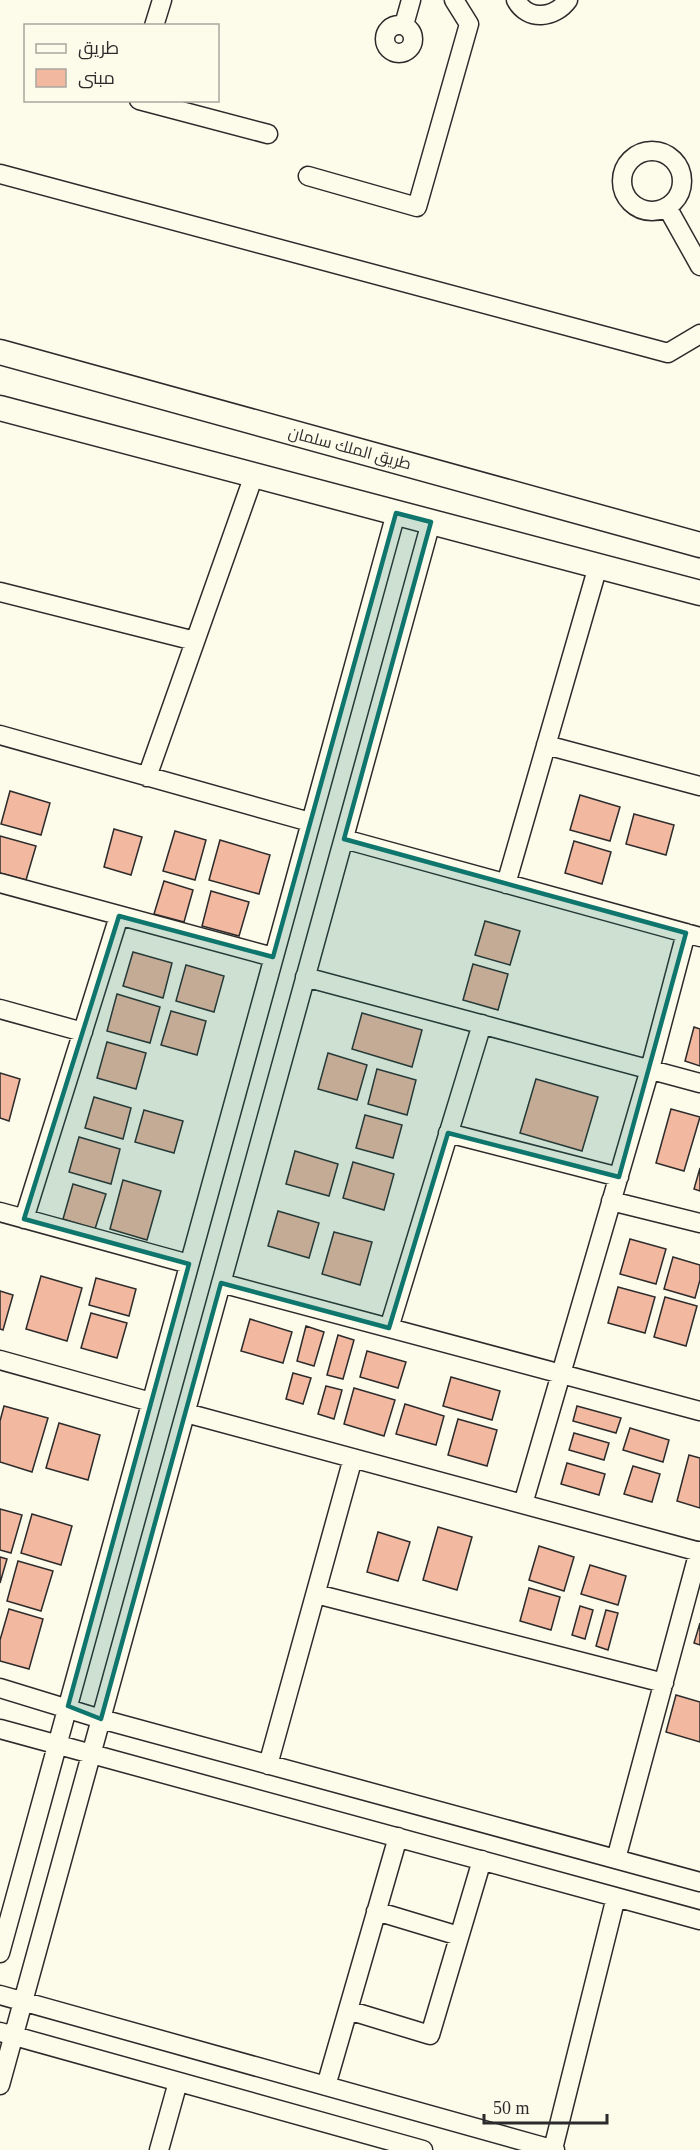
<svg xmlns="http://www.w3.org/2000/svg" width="700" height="2150" viewBox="0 0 700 2150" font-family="'Times New Roman',Cairo,serif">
  <rect width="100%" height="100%" fill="#fdfbea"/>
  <path fill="#f2b8a0" stroke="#2b2b2b" stroke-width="1.5" d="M 10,791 L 50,803 L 41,835 L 1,824 Z
    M 580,795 L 620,807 L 610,841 L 570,830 Z
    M 634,814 L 674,825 L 666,855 L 626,844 Z
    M 114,829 L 142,837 L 131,875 L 104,867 Z
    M 175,831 L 206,840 L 195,880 L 163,871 Z
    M 0,836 L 36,846 L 26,880 L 0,873 Z
    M 220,840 L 270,855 L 259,894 L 209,880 Z
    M 574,841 L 611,852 L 602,884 L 565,873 Z
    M 164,881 L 193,890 L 184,922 L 154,914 Z
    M 211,891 L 249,902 L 239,936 L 202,926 Z
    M 485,921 L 520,931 L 510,965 L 475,955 Z
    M 133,952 L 172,963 L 163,998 L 123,986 Z
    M 473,964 L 508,974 L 498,1010 L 463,1000 Z
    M 186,965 L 224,976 L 214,1012 L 176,1001 Z
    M 117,994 L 160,1007 L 150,1043 L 107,1031 Z
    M 171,1011 L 206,1021 L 197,1055 L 161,1045 Z
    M 362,1013 L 422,1030 L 412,1067 L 352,1049 Z
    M 694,1027 L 700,1029 L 700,1066 L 685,1061 Z
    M 107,1042 L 146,1053 L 136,1089 L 97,1078 Z
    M 328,1053 L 367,1065 L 357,1100 L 318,1089 Z
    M 377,1069 L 416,1080 L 407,1115 L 368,1104 Z
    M 0,1073 L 20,1079 L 9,1121 L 0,1118 Z
    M 536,1079 L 598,1097 L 582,1151 L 520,1133 Z
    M 94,1097 L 131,1108 L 123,1139 L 85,1128 Z
    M 671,1109 L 700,1117 L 684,1171 L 656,1163 Z
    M 144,1110 L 183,1121 L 174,1153 L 135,1142 Z
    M 365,1115 L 402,1125 L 393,1158 L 356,1148 Z
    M 79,1137 L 120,1149 L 111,1184 L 69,1172 Z
    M 295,1151 L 338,1164 L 329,1196 L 286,1184 Z
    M 353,1162 L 394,1174 L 384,1210 L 343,1198 Z
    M 700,1168 L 700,1191 L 694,1189 Z
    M 123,1180 L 161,1191 L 147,1240 L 110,1229 Z
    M 73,1184 L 106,1194 L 95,1229 L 63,1219 Z
    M 278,1211 L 319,1223 L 309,1258 L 268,1246 Z
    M 334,1232 L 372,1242 L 360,1285 L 322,1274 Z
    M 630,1239 L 666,1249 L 656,1284 L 620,1274 Z
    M 673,1257 L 700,1265 L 700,1280 L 695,1298 L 664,1289 Z
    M 41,1276 L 82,1288 L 67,1341 L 26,1329 Z
    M 96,1278 L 136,1289 L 129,1316 L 89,1305 Z
    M 618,1287 L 655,1297 L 645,1333 L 608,1323 Z
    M 0,1291 L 13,1295 L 3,1330 L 0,1329 Z
    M 665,1297 L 697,1306 L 686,1346 L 654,1337 Z
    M 91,1313 L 127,1323 L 117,1358 L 81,1348 Z
    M 250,1319 L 292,1332 L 283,1363 L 241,1351 Z
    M 306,1326 L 324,1332 L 314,1366 L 297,1361 Z
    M 338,1335 L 354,1340 L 343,1379 L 327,1375 Z
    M 367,1351 L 406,1362 L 398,1388 L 360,1377 Z
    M 293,1373 L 311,1378 L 303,1404 L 286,1399 Z
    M 451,1377 L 500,1391 L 492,1420 L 443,1406 Z
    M 326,1386 L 342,1390 L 334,1419 L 318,1414 Z
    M 354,1388 L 395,1400 L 384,1436 L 344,1424 Z
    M 405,1404 L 444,1416 L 436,1445 L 396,1434 Z
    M 4,1406 L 48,1418 L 32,1472 L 0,1462 L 0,1421 Z
    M 577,1406 L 621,1418 L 616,1433 L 573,1421 Z
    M 458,1419 L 497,1430 L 487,1466 L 448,1455 Z
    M 59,1423 L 100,1435 L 88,1480 L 46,1468 Z
    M 630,1428 L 669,1440 L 663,1462 L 623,1450 Z
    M 574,1433 L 609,1443 L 604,1460 L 569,1450 Z
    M 689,1455 L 700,1458 L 700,1508 L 677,1501 Z
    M 567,1463 L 605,1474 L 599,1495 L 561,1484 Z
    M 633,1466 L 660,1474 L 652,1502 L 624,1494 Z
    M 0,1509 L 22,1515 L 11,1553 L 0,1550 Z
    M 32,1514 L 72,1526 L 61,1565 L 21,1553 Z
    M 438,1527 L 472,1537 L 457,1590 L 423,1580 Z
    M 378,1532 L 410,1542 L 398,1581 L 367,1572 Z
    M 539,1546 L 574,1557 L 564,1591 L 529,1580 Z
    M 0,1557 L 7,1559 L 0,1583 Z
    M 18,1561 L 53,1571 L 41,1611 L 7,1601 Z
    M 590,1565 L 626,1576 L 618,1605 L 581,1594 Z
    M 529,1588 L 560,1597 L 551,1630 L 520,1621 Z
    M 580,1606 L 593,1610 L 585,1639 L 572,1635 Z
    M 9,1609 L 43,1619 L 29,1669 L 0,1661 L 0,1640 Z
    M 606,1610 L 618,1613 L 608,1650 L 596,1646 Z
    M 700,1623 L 700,1645 L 694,1643 Z
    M 676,1695 L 700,1702 L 700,1742 L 666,1732 Z"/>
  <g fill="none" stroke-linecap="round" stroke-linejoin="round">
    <defs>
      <path id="minor" d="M 516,0 C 528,22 555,18 568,0
        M385 39a14 14 0 1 1 28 0a14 14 0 1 1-28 0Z
        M 404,25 L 411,0
        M 154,26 L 162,0
        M 139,100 L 268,134
        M622 181a30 30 0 1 1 60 0a30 30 0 1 1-60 0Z
        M 0,174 L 668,353 L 700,334
        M 308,176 L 417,207 L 469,24 L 454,0
        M 667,207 L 700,266
        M 0,592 L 195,641
        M 0,735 L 310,822
        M 546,745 L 700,786
        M 147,777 L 254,475
        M 344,839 L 700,937
        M 0,883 L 273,957
        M 506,884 L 598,566
        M 305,977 L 700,1083
        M 0,1009 L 83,1032
        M 448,1133 L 619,1177
        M 611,1201 L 700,1223
        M 0,1212 L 189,1264
        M 24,1219 L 119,916
        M 221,1283 L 700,1411
        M 389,1328 L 482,1024
        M 0,1360 L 151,1402
        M 186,1413 L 700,1552
        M 523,1504 L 650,1069 L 686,933
        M 316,1594 L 664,1683
        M 0,1688 L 101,1719 L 700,1882
        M 0,1729 L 700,1920
        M 268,1765 L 353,1458
        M 616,1859 L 699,1551
        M 376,1911 L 459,1936
        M 0,1953 L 396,513
        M 0,1995 L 555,2150
        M 348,2010 L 430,2035 L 482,1860
        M 0,2032 L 423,2150
        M 0,2085 L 431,522
        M 326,2086 L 398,1837
        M 553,2149 L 616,1897
        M 159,2150 L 178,2082"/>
      <path id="major" d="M 0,352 L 700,545
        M 0,408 L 700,593"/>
    </defs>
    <use href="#minor" stroke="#2b2b2b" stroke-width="21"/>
    <use href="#major" stroke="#2b2b2b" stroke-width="27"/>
    <use href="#minor" stroke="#fdfbea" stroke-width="18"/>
    <use href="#major" stroke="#fdfbea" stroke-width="24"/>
  </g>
  <path fill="#0f766e" fill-opacity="0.2" stroke="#0f766e" stroke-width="4.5" stroke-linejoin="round" d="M 396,513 L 431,522 L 344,839 L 686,933 L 619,1177 L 448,1133 L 389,1328 L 221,1283 L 101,1719 L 68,1706 L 189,1264 L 24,1219 L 119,916 L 273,957 Z"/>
  <g text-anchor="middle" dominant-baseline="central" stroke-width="4.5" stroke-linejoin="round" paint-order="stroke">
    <g font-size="16" fill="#2b2b2b" stroke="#fdfbea">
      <text transform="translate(350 448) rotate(15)">طريق الملك سلمان</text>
    </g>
  </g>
  <rect x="24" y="24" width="195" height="78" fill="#fdfbea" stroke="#a9a89e" stroke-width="1.5"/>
  <rect x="36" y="44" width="30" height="9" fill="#fdfbea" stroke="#a9a89e" stroke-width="1.5"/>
  <text x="78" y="54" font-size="18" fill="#2b2b2b">طريق</text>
  <rect x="36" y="69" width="30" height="18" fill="#f2b8a0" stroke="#a9a89e" stroke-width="1.5"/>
  <text x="78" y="84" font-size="18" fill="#2b2b2b">مبنى</text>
  <path d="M484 2114v9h123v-9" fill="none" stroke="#2b2b2b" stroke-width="3"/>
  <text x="493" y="2114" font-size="18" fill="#2b2b2b" stroke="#fdfbea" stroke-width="4.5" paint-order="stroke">50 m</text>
</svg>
